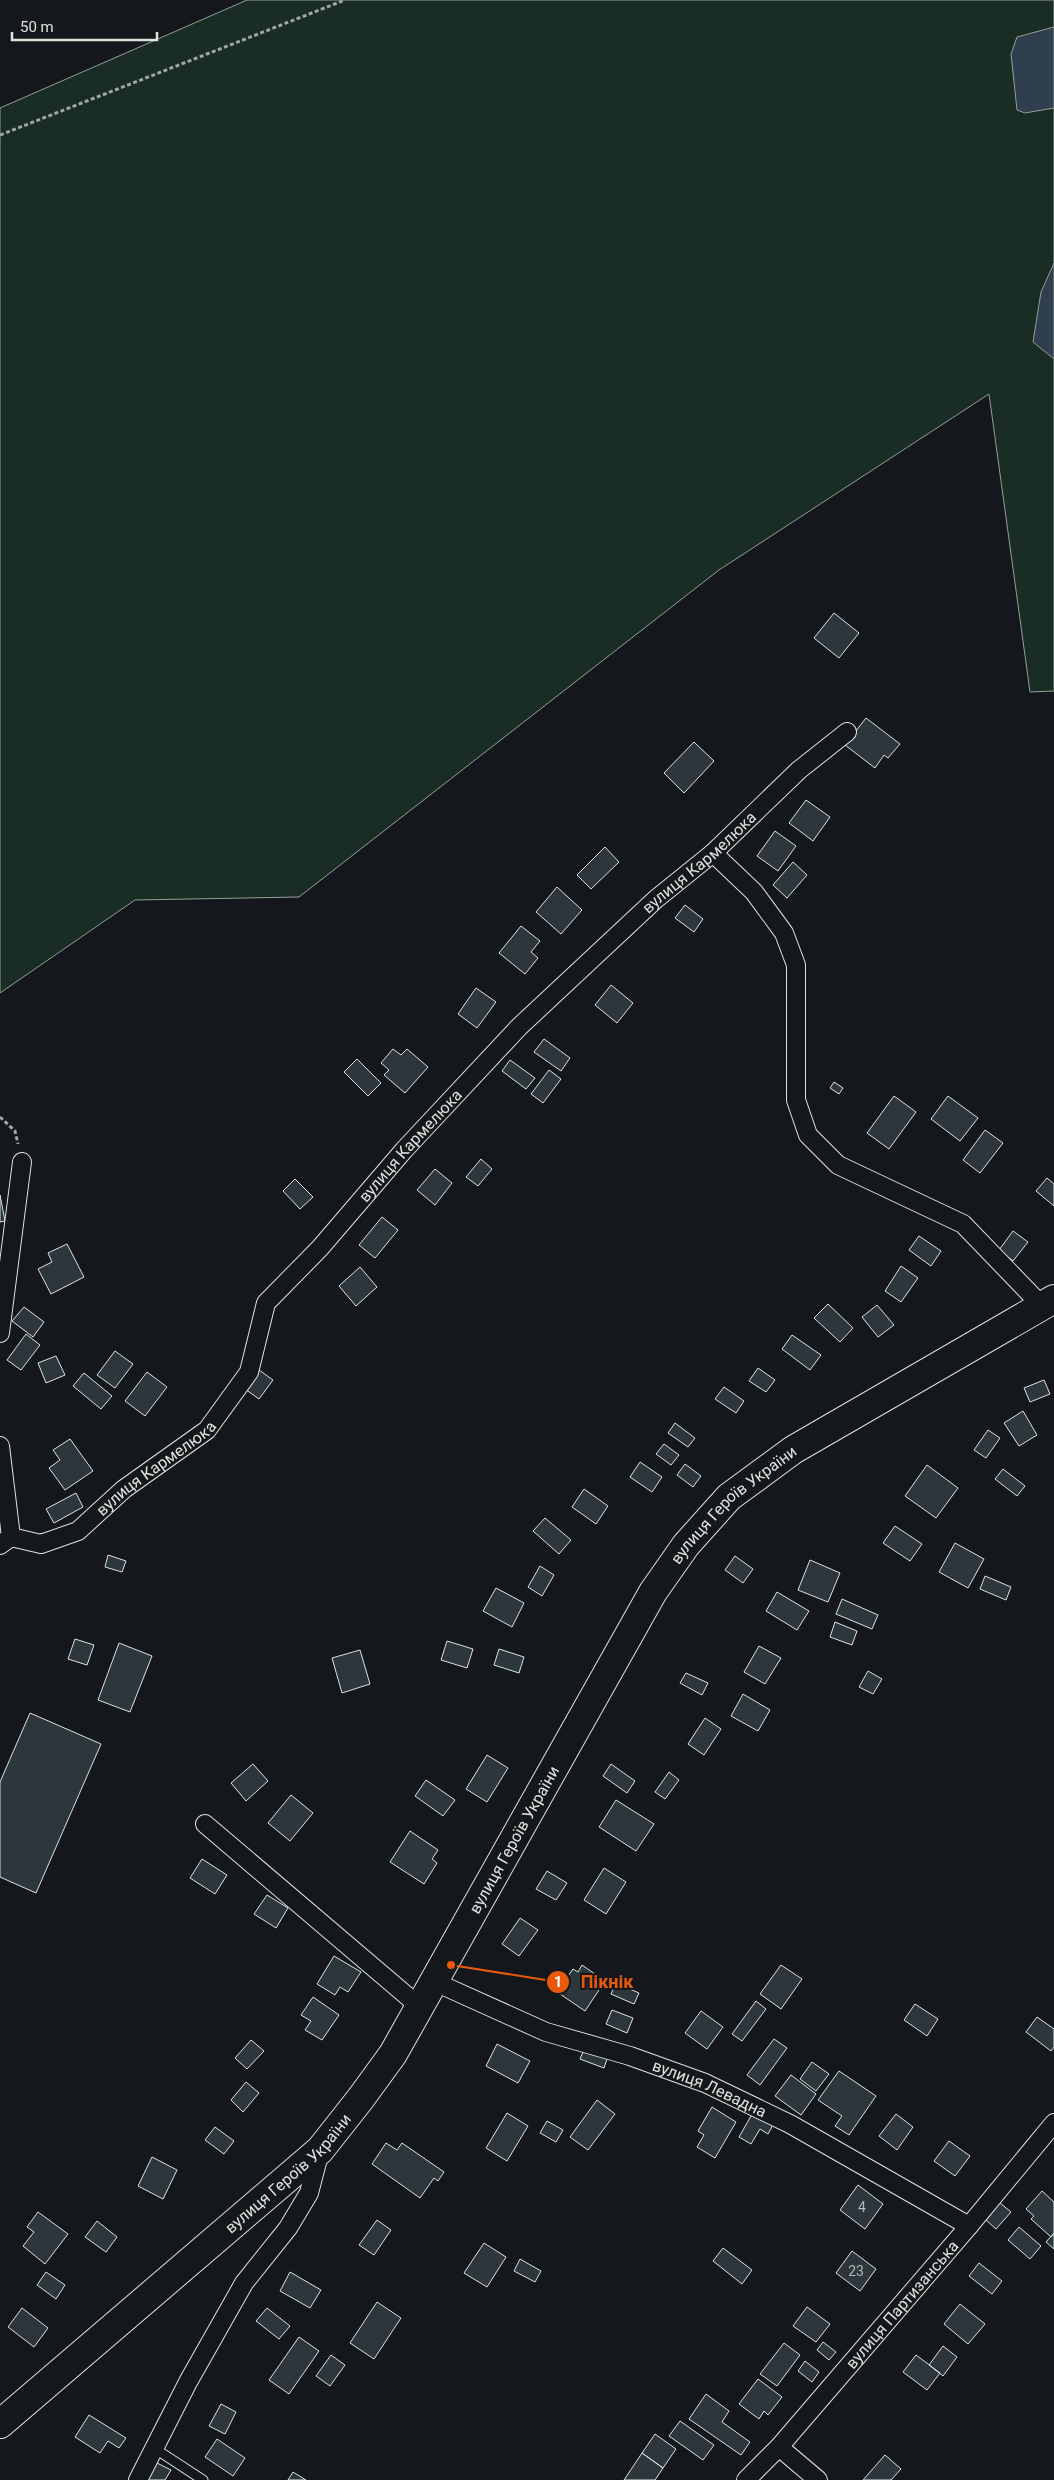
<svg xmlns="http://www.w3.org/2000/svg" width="1054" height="2480" viewBox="0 0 1054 2480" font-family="Roboto,sans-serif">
  <rect width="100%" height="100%" fill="#14181c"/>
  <path fill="#1a2d24" stroke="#939e99" d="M 247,0 L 1054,0 L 1054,691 L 1030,692 L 989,394 L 719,570 L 299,897 L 135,900 L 0,993 L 0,108 Z"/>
  <path fill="#2f3f4d" stroke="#939e99" d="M 1054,27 L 1054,108 L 1025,113 L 1017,110 L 1011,54 L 1017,37 Z
    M 1054,263 L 1054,359 L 1033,342 L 1041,292 Z"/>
  <path fill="#2c363c" stroke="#d8e6dc" d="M 834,613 L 859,633 L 839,658 L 814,638 Z
    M 866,718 L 900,744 L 888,758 L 884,755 L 875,768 L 845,745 Z
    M 694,742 L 714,761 L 684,793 L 664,773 Z
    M 806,800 L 830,817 L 813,841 L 789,823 Z
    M 775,831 L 796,846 L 778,871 L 757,856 Z
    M 605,847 L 619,862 L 591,889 L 577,875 Z
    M 793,862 L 807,875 L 787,898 L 773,885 Z
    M 557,887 L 582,910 L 561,934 L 536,912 Z
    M 685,905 L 703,919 L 694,932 L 675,918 Z
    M 521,926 L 540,941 L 531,952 L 538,958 L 525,974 L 499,953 Z
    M 611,985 L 633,1003 L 617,1023 L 595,1005 Z
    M 476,988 L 496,1002 L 477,1028 L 458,1014 Z
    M 544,1039 L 570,1058 L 561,1071 L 534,1052 Z
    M 393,1049 L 401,1055 L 407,1049 L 428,1067 L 405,1093 L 384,1075 L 389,1070 L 381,1063 Z
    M 357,1059 L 381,1083 L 368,1096 L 344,1072 Z
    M 510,1060 L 535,1078 L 526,1089 L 502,1071 Z
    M 549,1070 L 561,1079 L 543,1103 L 531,1094 Z
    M 834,1082 L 843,1088 L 839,1094 L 830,1088 Z
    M 894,1096 L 916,1112 L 889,1149 L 867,1133 Z
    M 948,1096 L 978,1118 L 960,1141 L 931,1119 Z
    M 985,1130 L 1003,1143 L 980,1173 L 963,1160 Z
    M 481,1159 L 492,1169 L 478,1186 L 466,1177 Z
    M 435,1169 L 452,1183 L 435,1205 L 417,1190 Z
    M 1047,1178 L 1054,1184 L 1054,1206 L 1036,1191 Z
    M 295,1179 L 313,1197 L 300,1209 L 283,1191 Z
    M 0,1195 L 5,1221 L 0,1222 Z
    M 382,1217 L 398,1230 L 375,1258 L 359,1245 Z
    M 1013,1231 L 1028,1242 L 1013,1261 L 999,1250 Z
    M 919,1236 L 941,1251 L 931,1266 L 909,1250 Z
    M 67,1244 L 84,1277 L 51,1294 L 38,1269 L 52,1262 L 48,1253 Z
    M 901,1266 L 918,1278 L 901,1302 L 885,1291 Z
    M 360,1267 L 377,1287 L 356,1306 L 339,1286 Z
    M 828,1304 L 853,1328 L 840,1342 L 814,1318 Z
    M 877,1305 L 894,1325 L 878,1337 L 862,1317 Z
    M 24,1307 L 44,1322 L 33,1337 L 12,1321 Z
    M 26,1334 L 40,1345 L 21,1370 L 7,1360 Z
    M 792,1335 L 821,1355 L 810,1370 L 782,1349 Z
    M 115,1351 L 133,1364 L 115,1388 L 97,1375 Z
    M 56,1356 L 65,1375 L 46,1383 L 38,1363 Z
    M 758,1368 L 775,1380 L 766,1392 L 749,1381 Z
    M 259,1370 L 273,1380 L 259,1399 L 245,1389 Z
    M 147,1372 L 167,1387 L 145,1416 L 125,1401 Z
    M 84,1373 L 112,1396 L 101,1409 L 73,1386 Z
    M 1044,1380 L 1050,1394 L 1030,1402 L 1024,1388 Z
    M 724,1387 L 744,1401 L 736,1413 L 715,1399 Z
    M 1023,1411 L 1037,1435 L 1019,1446 L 1004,1423 Z
    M 675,1423 L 695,1438 L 688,1447 L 668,1433 Z
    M 988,1430 L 1000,1438 L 986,1458 L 974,1450 Z
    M 70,1439 L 93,1471 L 65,1490 L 49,1468 L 60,1460 L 53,1450 Z
    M 664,1444 L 679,1455 L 671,1465 L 656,1454 Z
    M 640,1462 L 662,1477 L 652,1492 L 630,1477 Z
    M 685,1464 L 701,1476 L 693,1487 L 677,1475 Z
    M 927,1465 L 958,1488 L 936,1518 L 905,1496 Z
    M 1003,1469 L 1025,1486 L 1017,1496 L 995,1479 Z
    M 584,1489 L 608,1506 L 596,1524 L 572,1507 Z
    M 76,1493 L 83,1507 L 54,1523 L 46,1509 Z
    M 545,1518 L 571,1540 L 559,1554 L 533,1531 Z
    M 895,1526 L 922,1544 L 910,1561 L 883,1543 Z
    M 955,1543 L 984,1559 L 968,1588 L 939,1572 Z
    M 108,1555 L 126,1561 L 122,1572 L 105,1567 Z
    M 735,1556 L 753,1569 L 743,1583 L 725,1570 Z
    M 810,1560 L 840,1573 L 828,1602 L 798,1590 Z
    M 540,1566 L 554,1575 L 542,1596 L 528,1587 Z
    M 985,1576 L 1011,1587 L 1006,1600 L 980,1589 Z
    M 496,1588 L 524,1603 L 512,1627 L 483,1611 Z
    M 777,1592 L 809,1611 L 797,1630 L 766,1611 Z
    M 842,1599 L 878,1615 L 872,1629 L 836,1614 Z
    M 835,1622 L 857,1631 L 852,1645 L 830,1637 Z
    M 75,1639 L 94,1645 L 87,1665 L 68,1659 Z
    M 447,1641 L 473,1649 L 467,1668 L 441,1660 Z
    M 119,1643 L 152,1656 L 130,1712 L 98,1700 Z
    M 759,1646 L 781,1658 L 765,1684 L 744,1672 Z
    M 499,1649 L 524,1657 L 519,1673 L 494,1665 Z
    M 360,1650 L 370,1684 L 342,1693 L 332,1658 Z
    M 868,1671 L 882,1679 L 873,1694 L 859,1687 Z
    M 686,1673 L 708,1683 L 702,1695 L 680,1683 Z
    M 743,1694 L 770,1710 L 758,1731 L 731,1716 Z
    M 30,1713 L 101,1744 L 36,1893 L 0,1877 L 0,1782 Z
    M 705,1718 L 721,1729 L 704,1755 L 688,1744 Z
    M 487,1755 L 508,1768 L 487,1802 L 466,1789 Z
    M 253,1764 L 268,1781 L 246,1801 L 231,1783 Z
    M 611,1764 L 635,1781 L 627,1793 L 603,1776 Z
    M 669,1772 L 679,1780 L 665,1799 L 655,1792 Z
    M 426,1780 L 455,1800 L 443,1816 L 415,1796 Z
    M 291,1795 L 313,1813 L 290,1841 L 268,1823 Z
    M 616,1800 L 654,1824 L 636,1851 L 599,1827 Z
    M 410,1831 L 438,1850 L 432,1859 L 437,1863 L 424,1884 L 390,1862 Z
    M 202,1859 L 227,1875 L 215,1894 L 190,1878 Z
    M 604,1868 L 626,1882 L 606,1914 L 584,1900 Z
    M 547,1871 L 567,1883 L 556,1900 L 536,1889 Z
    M 267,1895 L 288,1908 L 276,1928 L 254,1914 Z
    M 520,1918 L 538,1930 L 519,1956 L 502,1944 Z
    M 334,1956 L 361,1972 L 348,1992 L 340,1987 L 335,1995 L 317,1984 Z
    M 582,1965 L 605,1981 L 585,2011 L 557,1992 L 573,1969 L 578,1972 Z
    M 781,1965 L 802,1979 L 781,2009 L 760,1994 Z
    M 616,1983 L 639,1993 L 634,2004 L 611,1994 Z
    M 313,1997 L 339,2015 L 322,2040 L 305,2030 L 311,2021 L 301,2015 Z
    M 756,2001 L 766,2009 L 742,2041 L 732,2034 Z
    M 915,2004 L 938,2019 L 927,2036 L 904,2020 Z
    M 612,2010 L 633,2018 L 627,2033 L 606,2024 Z
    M 701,2011 L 723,2027 L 707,2049 L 685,2033 Z
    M 1037,2017 L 1054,2029 L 1054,2047 L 1051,2051 L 1026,2032 Z
    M 774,2039 L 787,2048 L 760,2085 L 747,2075 Z
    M 251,2040 L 264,2051 L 247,2069 L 235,2058 Z
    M 497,2044 L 530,2061 L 518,2083 L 486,2066 Z
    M 585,2047 L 608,2056 L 604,2068 L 580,2059 Z
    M 812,2062 L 829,2074 L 816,2091 L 800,2079 Z
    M 839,2071 L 876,2096 L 849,2135 L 835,2126 L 842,2116 L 818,2100 Z
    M 791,2075 L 816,2094 L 801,2115 L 775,2096 Z
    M 246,2082 L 259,2093 L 243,2112 L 231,2100 Z
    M 597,2100 L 615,2114 L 588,2150 L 570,2137 Z
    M 712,2107 L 736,2122 L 715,2158 L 697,2147 L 704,2135 L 698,2131 Z
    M 755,2109 L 775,2121 L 768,2134 L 760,2129 L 751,2144 L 739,2137 Z
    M 507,2113 L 528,2126 L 507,2161 L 486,2148 Z
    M 896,2114 L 913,2127 L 897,2150 L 879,2136 Z
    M 547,2121 L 563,2130 L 556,2142 L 540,2133 Z
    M 215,2127 L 234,2141 L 224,2154 L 205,2140 Z
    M 949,2141 L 970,2156 L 955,2176 L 934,2161 Z
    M 386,2143 L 397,2150 L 402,2143 L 444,2172 L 438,2181 L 434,2178 L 420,2198 L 372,2164 Z
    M 152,2157 L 177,2170 L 163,2199 L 138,2186 Z
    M 858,2185 L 883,2204 L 865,2229 L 840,2210 Z
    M 1042,2191 L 1054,2202 L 1054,2233 L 1051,2237 L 1031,2219 L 1034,2216 L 1026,2209 Z
    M 1000,2203 L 1011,2212 L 996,2229 L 986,2220 Z
    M 38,2212 L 68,2234 L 45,2264 L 23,2246 L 34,2232 L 27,2227 Z
    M 377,2220 L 391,2230 L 374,2255 L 359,2245 Z
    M 97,2221 L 117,2237 L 106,2252 L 85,2237 Z
    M 1019,2227 L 1041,2246 L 1030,2259 L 1008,2240 Z
    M 1054,2233 L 1054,2249 L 1046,2242 Z
    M 484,2243 L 506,2257 L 487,2287 L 464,2273 Z
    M 723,2248 L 752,2270 L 742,2284 L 713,2261 Z
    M 852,2251 L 876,2269 L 860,2291 L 836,2273 Z
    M 520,2259 L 541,2271 L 535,2282 L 514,2271 Z
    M 979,2263 L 1002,2281 L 992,2294 L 969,2276 Z
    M 46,2272 L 65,2285 L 56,2299 L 37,2285 Z
    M 290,2272 L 321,2290 L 310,2308 L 280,2291 Z
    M 377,2302 L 401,2318 L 374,2359 L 350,2343 Z
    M 960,2304 L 985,2324 L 968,2344 L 944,2324 Z
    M 807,2307 L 830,2324 L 816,2342 L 793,2326 Z
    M 22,2308 L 48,2328 L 34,2347 L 8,2327 Z
    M 267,2308 L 290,2326 L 279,2339 L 256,2321 Z
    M 299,2337 L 319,2351 L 289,2394 L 269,2380 Z
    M 823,2342 L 836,2352 L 829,2360 L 817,2350 Z
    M 784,2343 L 800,2355 L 777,2386 L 760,2374 Z
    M 943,2346 L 957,2357 L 943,2376 L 929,2365 Z
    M 331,2355 L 345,2365 L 330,2386 L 316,2376 Z
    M 916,2355 L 940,2373 L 927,2390 L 903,2372 Z
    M 805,2361 L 819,2372 L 812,2382 L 798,2371 Z
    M 758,2379 L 782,2397 L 768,2415 L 764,2411 L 759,2419 L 739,2404 Z
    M 706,2394 L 729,2411 L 722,2422 L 750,2442 L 741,2455 L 689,2419 Z
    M 221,2404 L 236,2412 L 225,2434 L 209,2426 Z
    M 89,2415 L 126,2438 L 119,2448 L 108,2441 L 100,2453 L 75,2437 Z
    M 680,2421 L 714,2445 L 703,2460 L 669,2436 Z
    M 655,2434 L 676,2449 L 663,2468 L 642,2453 Z
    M 217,2439 L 245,2458 L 233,2476 L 205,2457 Z
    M 642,2453 L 663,2468 L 655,2480 L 624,2480 Z
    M 885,2455 L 901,2469 L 891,2480 L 863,2480 Z
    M 157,2463 L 171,2470 L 165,2480 L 148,2480 Z
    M 293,2472 L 306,2480 L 288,2480 Z"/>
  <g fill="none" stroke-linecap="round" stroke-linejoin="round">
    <defs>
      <path id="lane" d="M 154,2448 L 203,2480"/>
      <g id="street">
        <path d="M 713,853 L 754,892 L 784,933 L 796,965 L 796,1100 L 808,1135 L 838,1165 L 963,1224 L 1042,1306"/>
        <path d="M 0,1333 L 22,1162"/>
        <path d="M 0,1446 L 11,1537"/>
        <path id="s1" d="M 0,1545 L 11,1537 L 41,1544 L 78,1531 L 124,1489 L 207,1430 L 249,1372 L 266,1303 L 320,1248 L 404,1150 L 519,1027 L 656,899 L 713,853 L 799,770 L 847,732"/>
        <path d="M 205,1824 L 420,2007"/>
        <path id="s2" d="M 435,1982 L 546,2032 L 630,2056 L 705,2083 L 790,2124 L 969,2226"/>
        <path d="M 779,2447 L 818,2480"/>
        <path d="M 138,2480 L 188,2382 L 244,2283 L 288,2228 L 309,2193 L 320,2151"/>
        <path id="s3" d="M 746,2480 L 779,2447 L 969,2226 L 1054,2123"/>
      </g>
      <g id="primary">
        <path id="s4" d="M 0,2424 L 320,2150 L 361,2098 L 393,2054 L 653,1592 L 686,1545 L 729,1497 L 793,1450 L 1054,1299"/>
      </g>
    </defs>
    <use href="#lane" stroke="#d8e6dc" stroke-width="11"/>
    <use href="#street" stroke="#d8e6dc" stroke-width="20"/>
    <use href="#primary" stroke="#d8e6dc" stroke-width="30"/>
    <path stroke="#9da8a2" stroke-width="3" stroke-dasharray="4 2.5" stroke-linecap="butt" d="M 0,135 L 345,0
      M 0,1117 L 15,1131 L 18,1144"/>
    <use href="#lane" stroke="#14181c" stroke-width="9"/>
    <use href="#street" stroke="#14181c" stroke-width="18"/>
    <use href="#primary" stroke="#14181c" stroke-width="28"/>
  </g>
  <g text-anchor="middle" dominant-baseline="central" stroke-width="4" stroke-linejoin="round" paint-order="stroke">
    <g font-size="14" fill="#adbab4">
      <text x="862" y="2207">4</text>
      <text x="856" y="2271">23</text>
    </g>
    <g font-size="16" fill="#d8e6dc" stroke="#14181c">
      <text stroke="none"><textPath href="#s1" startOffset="1009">вулиця Кармелюка</textPath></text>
      <text stroke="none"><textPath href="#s1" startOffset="604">вулиця Кармелюка</textPath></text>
      <text stroke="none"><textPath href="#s1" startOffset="184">вулиця Кармелюка</textPath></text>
      <text stroke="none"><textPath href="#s4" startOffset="1192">вулиця Героїв України</textPath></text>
      <text stroke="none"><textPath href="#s4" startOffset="788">вулиця Героїв України</textPath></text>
      <text stroke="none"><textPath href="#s2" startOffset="295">вулиця Левадна</textPath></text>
      <text stroke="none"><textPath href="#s4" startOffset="382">вулиця Героїв України</textPath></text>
      <text stroke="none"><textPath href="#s3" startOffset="235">вулиця Партизанська</textPath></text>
    </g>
  </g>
  <path fill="none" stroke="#e8590c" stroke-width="2" d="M451 1965L558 1982"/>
  <g fill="#e8590c" stroke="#14181c" stroke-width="2">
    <circle cx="451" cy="1965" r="5"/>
    <circle cx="558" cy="1982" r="12"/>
  </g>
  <g font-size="15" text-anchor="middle" font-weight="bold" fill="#fff">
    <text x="558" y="1987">1</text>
  </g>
  <g font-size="18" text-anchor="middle" font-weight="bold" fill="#e8590c" stroke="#14181c" stroke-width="4" stroke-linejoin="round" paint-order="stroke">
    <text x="607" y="1988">Пікнік</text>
  </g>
  <path d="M12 32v8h145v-8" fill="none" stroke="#d8e6dc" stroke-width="2.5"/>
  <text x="20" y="32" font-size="15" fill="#d8e6dc" stroke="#14181c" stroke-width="4" paint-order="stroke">50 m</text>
</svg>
